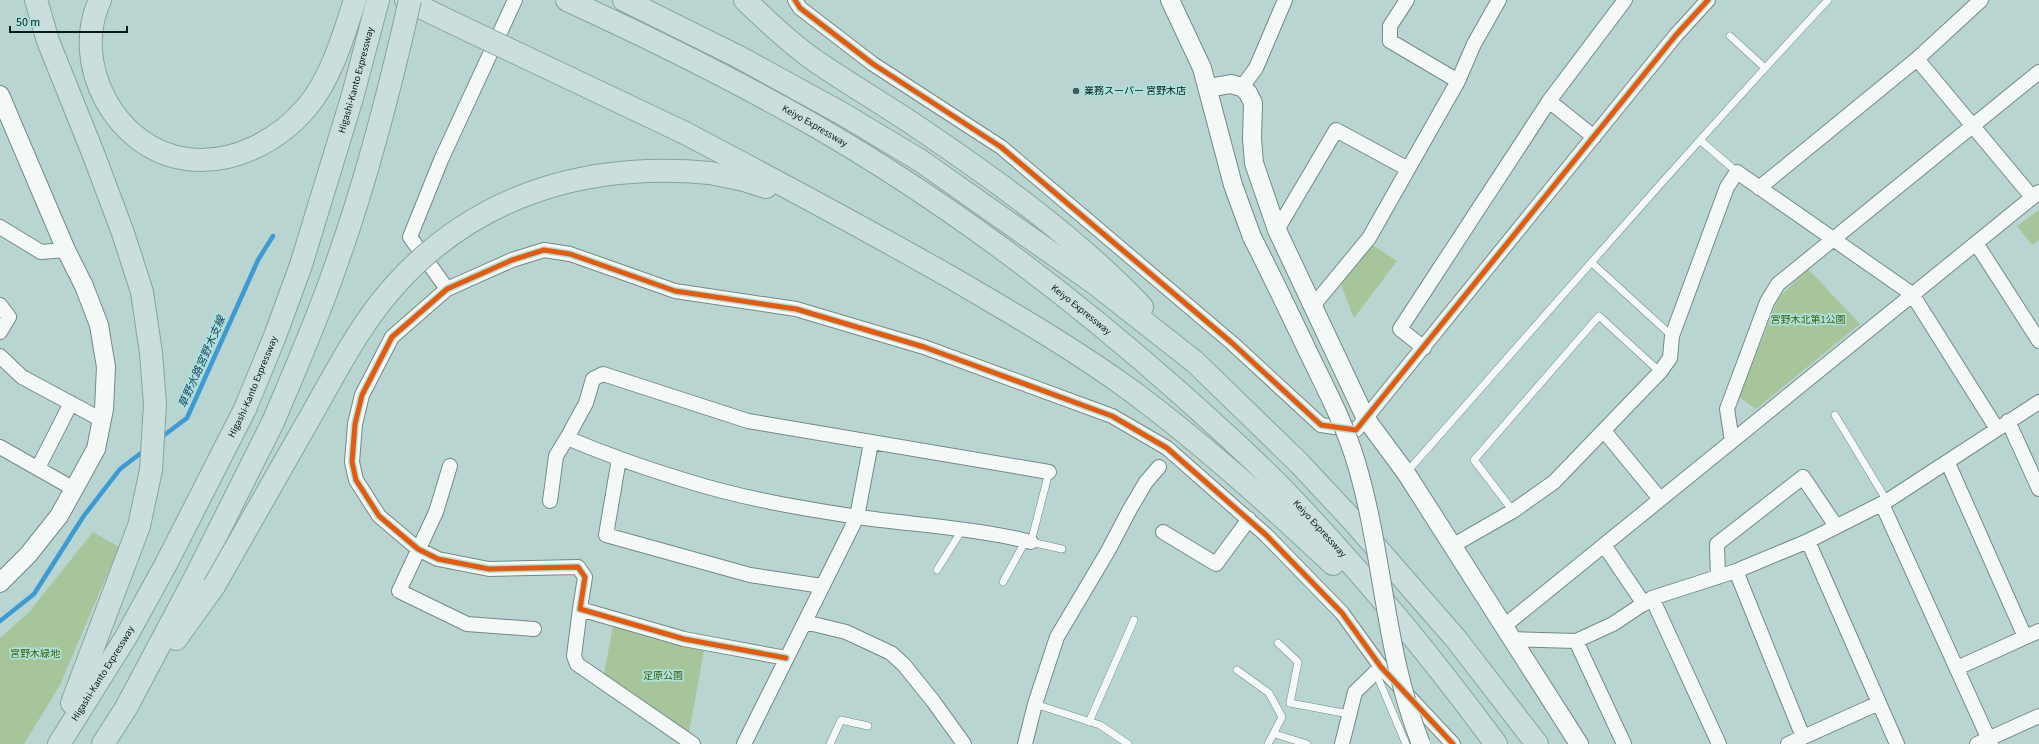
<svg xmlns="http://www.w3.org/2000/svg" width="2039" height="744" viewBox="0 0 2039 744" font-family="'Source Sans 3','Noto Sans JP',sans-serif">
  <rect width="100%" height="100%" fill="#b9d5d2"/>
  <path fill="#a7c59b" d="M 2039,210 L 2039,240 L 2032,245 L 2017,226 Z
    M 1371,244 L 1397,261 L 1354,318 L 1341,285 Z
    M 1808,269 L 1860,324 L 1756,409 L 1739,397 L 1779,297 Z
    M 93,532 L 119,547 L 60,685 L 24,744 L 0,744 L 0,638 L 29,612 Z
    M 613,625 L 704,651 L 688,738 L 604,675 Z"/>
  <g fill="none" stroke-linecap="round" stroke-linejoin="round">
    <path stroke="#3d9ad2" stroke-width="4.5" d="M 159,439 L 187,418 L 258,260 L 273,236
      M 0,621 L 34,594 L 83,517 L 120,469 L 145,450"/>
    <defs>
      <path id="service" d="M 1730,36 L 1765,68
        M 1701,141 L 1737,172
        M 1592,263 L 1672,336
        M 1835,415 L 1887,501
        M 1049,472 L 1031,542 L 1062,549
        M 1406,473 C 1546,315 1684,154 1828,0
        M 1513,511 L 1474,460 L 1599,316 L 1660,372
        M 937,570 L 962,530
        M 1003,582 L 1026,540
        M 1278,643 L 1298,662 L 1290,703 L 1349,714
        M 1237,670 L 1269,693 L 1282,717 L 1268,744
        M 1376,673 L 1406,744
        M 1035,704 L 1100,725 L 1128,744
        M 1089,722 L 1134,620
        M 1275,734 L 1307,744
        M 830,744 L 841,720 L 868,726"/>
      <path id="minor" d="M 795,0 L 800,8 L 873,64 L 1001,147 L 1232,343 L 1321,425 L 1356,430 L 1676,35 L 1708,0
        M 1407,0 L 1390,26 L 1390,41 L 1458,81
        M 1917,59 L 2032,197
        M 1242,87 L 1256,68 L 1285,0
        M 1594,137 L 1549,101 L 1625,0
        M 1759,188 L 1917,59 L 1981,0
        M 0,227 L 41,252 L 66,250
        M 1277,230 L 1336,130 L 1408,169
        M 1976,243 L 2039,341
        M 447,289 L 410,237 L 441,160 L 515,0
        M 0,305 L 9,317 L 0,332
        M 1312,307 L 1369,238 L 1458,81 L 1474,44 L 1499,0
        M 1424,348 L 1400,329 L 1549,101
        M 0,356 L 22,377 L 102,420
        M 2008,421 L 2039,489
        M 1605,432 L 1660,499
        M 1732,441 L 1727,409 L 1767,302 L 1778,284 L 2039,72
        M 0,447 L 74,489
        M 619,459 L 606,535 L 750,575 L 822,586
        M 1948,463 L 2025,637
        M 450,466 L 436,512 L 399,591 L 467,624 L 534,629
        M 38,468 L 71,403
        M 550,501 L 556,456 L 567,438
        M 1882,504 L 1991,744
        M 1163,532 L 1216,564 L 1249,519
        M 1808,541 L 1897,744
        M 1031,542 C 975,528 915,525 858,517 C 800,508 740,498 684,480 C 644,468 605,454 567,438 L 586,403 L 593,379 L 603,374 L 748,421 L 1049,472
        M 1604,545 L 1644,604
        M 1452,546 L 1513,511 L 1554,482 L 1660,372 L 1670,358 L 1672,336 L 1727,187 L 1737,172 L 1912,294 L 1997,429
        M 1736,571 L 1803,737
        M 1718,577 L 1717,544 L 1803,477 L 1836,526
        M 1652,598 L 1719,744
        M 580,609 L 574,656 L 577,664 L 693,744
        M 805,622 L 846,632 L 891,653 L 904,665 L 933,701 L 964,744
        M 1503,627 L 2039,192
        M 1511,639 L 1576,641 L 1613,624 L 1652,598 L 1736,571 L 1808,541 L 1887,501 L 2039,402
        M 1576,641 L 1624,744
        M 786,658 L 684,639 L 580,609 L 585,577 L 578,567 L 489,569 L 438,559 L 418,549 L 379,516 L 356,480 L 352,462 L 355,424 L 362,395 L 392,337 L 447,289 L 512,260 L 544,250 L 570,254 L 675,291 L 796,309 L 924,347 L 1112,416 L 1167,448 L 1266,535 L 1342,613 L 1381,667 L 1453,744
        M 1957,668 L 2039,631
        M 744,744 L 857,517 L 871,443
        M 1025,744 L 1035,704 L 1057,637 L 1108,551 L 1130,509 L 1146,482 L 1159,467
        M 1342,744 L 1355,692 L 1381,667
        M 1788,744 L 1879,703
        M 1977,744 L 2039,716"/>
      <path id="tertiary" d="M 1170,0 L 1202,68 L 1233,185 L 1252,237
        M 1208,88 L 1231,84 L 1242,87 L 1248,93 L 1253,103 L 1252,139 L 1254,163 L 1277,230 L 1366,419 L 1406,473 L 1579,744
        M 0,95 L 66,250 L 84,286 L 99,325 L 106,367 L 104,409 L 96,449 L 59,516 L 28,555 L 0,583"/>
      <g id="motorway">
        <path d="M 36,0 L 48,41 L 93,153 L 123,233 L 142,292 L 151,353 L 155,404 L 151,470 L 139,526 L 72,703"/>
        <path d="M 100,0 C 70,64 116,150 187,159 C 233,165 278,141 307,107 C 331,79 344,34 355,0"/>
        <path d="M 406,0 L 449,21"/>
        <path id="s1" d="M 567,0 C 650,38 731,78 810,123 C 943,199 1066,292 1181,394 C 1220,429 1259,464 1295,502 C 1367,578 1434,660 1496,744"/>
        <path d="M 624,0 L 739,57 L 841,113 L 921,161 L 1097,285 L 1195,362 L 1299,463 L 1355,523 L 1456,639 L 1537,744"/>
        <path d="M 745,0 C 767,21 789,42 814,60 C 846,82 880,102 913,124 C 993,178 1075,236 1142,307"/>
        <path d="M 685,133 C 776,181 868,230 957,281 C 1017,316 1077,351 1133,392 C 1204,445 1269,504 1333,564"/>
        <path d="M 710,173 L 744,180 L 766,187"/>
        <path d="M 176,639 L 214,586"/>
        <path id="s2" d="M 59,744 L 126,637 L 166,564 L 245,409 L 275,336 L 301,265 L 352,98 L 378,0"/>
        <path d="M 103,744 L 126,708 L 194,580 L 273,422"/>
      </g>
    </defs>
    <use href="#service" stroke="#738a87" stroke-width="8"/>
    <use href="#minor" stroke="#738a87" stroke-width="16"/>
    <use href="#tertiary" stroke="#738a87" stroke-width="20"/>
    <use href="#motorway" stroke="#84a4a0" stroke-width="24"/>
    <use href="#service" stroke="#f4f9f8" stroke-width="7"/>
    <use href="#minor" stroke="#f4f9f8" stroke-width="14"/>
    <use href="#tertiary" stroke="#f4f9f8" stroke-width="18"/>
    <use href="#motorway" stroke="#cadedd" stroke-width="22"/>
    <defs>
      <path id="tertiary-bridge" d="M 1252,237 C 1272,276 1291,316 1310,356 C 1327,391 1345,425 1356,462 C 1384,555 1384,652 1421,744"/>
      <path id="motorway-bridge" d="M 449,21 L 685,133
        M 273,422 C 295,370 318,318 336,265 C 367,179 390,89 410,0
        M 214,586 C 245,531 277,476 308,421 C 335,374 360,323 397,283 C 480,192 591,162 710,173"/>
    </defs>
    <use href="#tertiary-bridge" stroke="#738a87" stroke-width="20" stroke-linecap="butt"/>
    <use href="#motorway-bridge" stroke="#84a4a0" stroke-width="24" stroke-linecap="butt"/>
    <use href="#tertiary-bridge" stroke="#f4f9f8" stroke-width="18"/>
    <use href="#motorway-bridge" stroke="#cadedd" stroke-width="22"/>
    <defs>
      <path id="cycleway" d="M 795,0 L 800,8 L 873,64 L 1001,147 L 1232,343 L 1321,425 L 1356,430 L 1676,35 L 1708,0
        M 786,658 L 684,639 L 580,609 L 585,577 L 578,567 L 489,569 L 438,559 L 418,549 L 379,516 L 356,480 L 352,462 L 355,424 L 362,395 L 392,337 L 447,289 L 512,260 L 544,250 L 570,254 L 675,291 L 796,309 L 924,347 L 1112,416 L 1167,448 L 1266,535 L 1342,613 L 1381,667 L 1453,744"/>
    </defs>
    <use href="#cycleway" stroke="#ace2dc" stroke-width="8"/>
    <use href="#cycleway" stroke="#e8590c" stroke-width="5"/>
  </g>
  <circle fill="#455c5a" stroke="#ace2dc" stroke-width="1.5" cx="1076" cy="91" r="4"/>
  <g text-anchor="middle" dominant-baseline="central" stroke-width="3.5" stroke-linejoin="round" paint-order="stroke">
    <g font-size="10" fill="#061b19" stroke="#ace2dc">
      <text stroke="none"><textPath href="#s2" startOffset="731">Higashi-Kanto Expressway</textPath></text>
      <text stroke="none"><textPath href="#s1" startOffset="278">Keiyo Expressway</textPath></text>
      <text stroke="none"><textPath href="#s1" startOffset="602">Keiyo Expressway</textPath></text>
      <text stroke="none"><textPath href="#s2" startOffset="407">Higashi-Kanto Expressway</textPath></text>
      <text stroke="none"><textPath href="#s1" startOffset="926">Keiyo Expressway</textPath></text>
      <text stroke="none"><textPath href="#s2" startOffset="83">Higashi-Kanto Expressway</textPath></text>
    </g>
    <g font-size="10" fill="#061b19" stroke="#ace2dc" text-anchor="start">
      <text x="1084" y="91">業務スーパー 宮野木店</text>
    </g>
    <g font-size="10" fill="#435f0a" stroke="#ace2dc">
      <text x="1808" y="320">宮野木北第1公園</text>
      <text x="35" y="654">宮野木緑地</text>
      <text x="663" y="676">定原公園</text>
    </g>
    <g font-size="11" font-style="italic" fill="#1c4365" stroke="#ace2dc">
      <text transform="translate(202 362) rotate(-66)">草野水路宮野木支線</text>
    </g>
  </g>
  <path d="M10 26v6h117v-6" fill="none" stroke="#061b19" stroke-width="2"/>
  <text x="16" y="26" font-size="12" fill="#061b19" stroke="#ace2dc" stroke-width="3" paint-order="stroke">50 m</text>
</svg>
